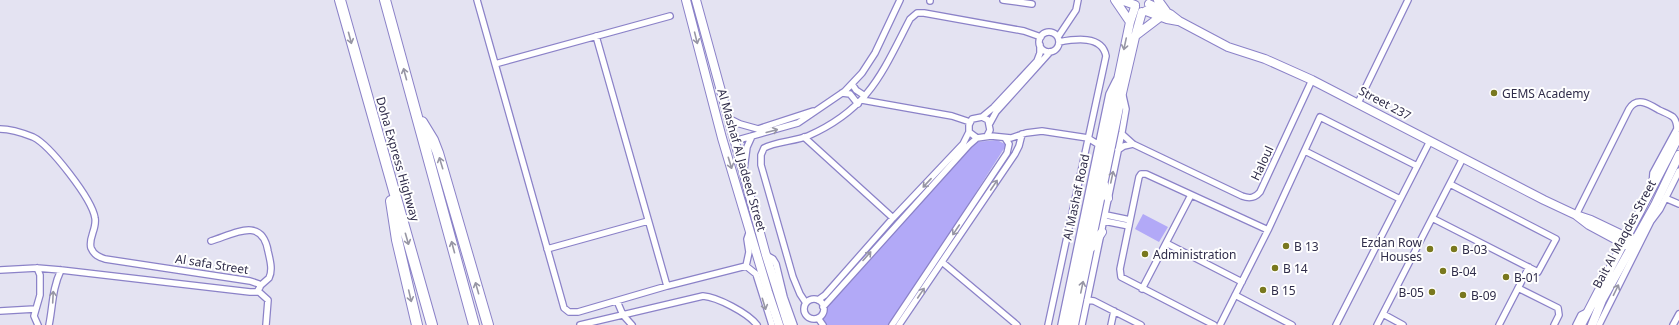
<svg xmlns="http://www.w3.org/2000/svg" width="1679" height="325" viewBox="0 0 1679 325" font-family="'Noto Sans',sans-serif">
  <rect width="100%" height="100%" fill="#e4e3f2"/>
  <path fill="#b2a9f7" d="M 997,140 L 1005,144 L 1005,147 L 904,305 L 889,325 L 826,325 L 821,320 L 827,307 L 904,219 L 976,142 Z
    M 1143,214 L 1168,227 L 1159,242 L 1135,229 Z"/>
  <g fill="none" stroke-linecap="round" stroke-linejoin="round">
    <defs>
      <path id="street" d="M 477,0 L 564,308 L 569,312 L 578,312 L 667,286 L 746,266
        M 1003,0 L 1032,4
        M 930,1 L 930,0
        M1039 42a10 10 0 1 1 20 0a10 10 0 1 1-20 0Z
        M 596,36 L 667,286
        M 1058,37 L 1076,10 L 1078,0
        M 495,64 L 670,16
        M 852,84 L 856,90 L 865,96
        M 842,93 L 850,94 L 858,104
        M 862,100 L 952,116 L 970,122
        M 1358,103 L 1408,0
        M 982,117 L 994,107 L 1037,61 L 1040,53 L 1040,45
        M 728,118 L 740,124 L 758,129 L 813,111
        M 990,123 L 996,112 L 1050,52
        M 0,129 C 10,129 23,133 33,137 C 50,145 92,199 95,218 C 97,229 88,238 91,248 C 94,255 99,257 105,259 L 250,281 L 259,284 L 260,287 L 257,292 L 250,292 L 61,270 L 37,268 L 0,270
        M 1122,134 L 1133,144 L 1242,196 C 1250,199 1255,198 1260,192 L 1312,80
        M 987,136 L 990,130 L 988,120 L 982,117 L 972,119 L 969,125 L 969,132 L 977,138 L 991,136 L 1011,138 L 1026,133 L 1042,131 L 1088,138 L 1099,145
        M 804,137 L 893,218
        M 734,141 L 798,123 L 845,91 L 862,73 L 875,53 L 900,0
        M 1118,150 L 1124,146 L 1133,144
        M 1305,151 L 1400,199
        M 744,170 L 747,147 L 752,136
        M 1652,186 L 1653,173 L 1678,127
        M 1665,198 L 1679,204
        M 1106,215 L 1130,220
        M 1576,215 L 1629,109 C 1637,96 1649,104 1659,110 C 1663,112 1669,114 1673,117 C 1676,120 1677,125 1677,129
        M 1432,218 L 1538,272 L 1556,239 L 1450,184
        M 1104,221 L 1129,226
        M 750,230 L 747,239 L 749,252 L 746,266 L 756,274 L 772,325
        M 211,241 C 234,234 262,216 268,251 C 270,260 273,270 269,278 L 260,286
        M 1166,243 L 1242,282
        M 547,249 L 648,221
        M 766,255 L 773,259 L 776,264 L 784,297 L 794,325
        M 942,262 L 1017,325
        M 37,268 L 40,275 L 40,295 L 34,316 L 38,325
        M 1518,288 L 1558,308 L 1559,315 L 1554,325
        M 1142,289 L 1191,195
        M 258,291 L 268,300 L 266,325
        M 1235,295 L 1292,325
        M804 309a10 10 0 1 1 20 0a10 10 0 1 1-20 0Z
        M 818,300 L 825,295 L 893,218 L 963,144 L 969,132
        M 1087,300 L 1094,301 L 1141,325
        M 617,301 L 623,315 L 632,325
        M 806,303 L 800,294 L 793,277 L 761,165 L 761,155 L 764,148 C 774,142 796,141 808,136 C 869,109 882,73 910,19 L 917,13 L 924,13 L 1024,31 L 1041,37
        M 823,307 L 969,145 L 977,138
        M 0,311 L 35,309
        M 1383,314 L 1403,325
        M 818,318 L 823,325
        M 49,325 C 53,305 52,289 61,270
        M 580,325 L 703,296 C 717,297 748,313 757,325
        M 892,325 L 1007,153 L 1009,144 L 1005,138
        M 899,325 L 1015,154 L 1019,146 L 1022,134
        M 1048,325 L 1106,56 C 1102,35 1075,39 1059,42
        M 1061,325 L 1109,94 L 1116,80
        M 1082,325 L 1122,132 L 1126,109 L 1123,96
        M 1111,325 L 1114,311
        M 1214,325 L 1121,277 L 1120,269 L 1139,177 L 1141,174 L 1146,174 L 1268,230
        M 1220,325 L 1268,230 L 1320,117 L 1417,166
        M 1336,325 L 1430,141
        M 1377,325 L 1463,158
        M 1499,325 L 1529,267
        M 1576,325 L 1581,315 L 1587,312
        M 1599,325 L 1651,221 L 1660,209 L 1679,171
        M 1673,325 L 1679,314"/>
      <path id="secondary" d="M 686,0 L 722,138 L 768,292 L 779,325
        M 696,0 L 766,255 L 788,325
        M 1115,0 L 1130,22
        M 1121,0 L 1135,5
        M 1158,0 L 1166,11
        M 1149,4 L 1170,14 L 1179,21 L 1228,47 L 1265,59 L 1312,80 L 1544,200 L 1576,215 L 1591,220 L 1635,241
        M 1146,11 L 1167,19 L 1178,21
        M 1135,36 L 1160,17
        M 1104,184 L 1108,198
        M 1576,215 L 1589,225 L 1628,246
        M 1092,247 L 1102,232
        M 1067,325 L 1130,22 L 1135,7
        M 1074,325 L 1122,93 L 1135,37 L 1142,12
        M 1581,325 L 1679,136
        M 1592,325 L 1602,300 L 1655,205 L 1679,155"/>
      <path id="highway" d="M 340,0 L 432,325
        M 385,0 L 474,325
        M 422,122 L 433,140 L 438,153 L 488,325
        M 391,201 L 397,240 L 417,325"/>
    </defs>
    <use href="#street" stroke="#8b82c8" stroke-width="8"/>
    <use href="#secondary" stroke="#8b82c8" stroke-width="10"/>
    <use href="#highway" stroke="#8b82c8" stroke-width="12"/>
    <use href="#street" stroke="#fff" stroke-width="5.5"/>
    <use href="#secondary" stroke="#fff" stroke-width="8"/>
    <use href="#highway" stroke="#fff" stroke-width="10"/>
  </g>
  <defs><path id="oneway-shaft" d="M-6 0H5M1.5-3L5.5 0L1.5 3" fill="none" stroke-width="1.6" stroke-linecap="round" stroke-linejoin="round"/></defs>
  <g stroke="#9796a4">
    <use href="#oneway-shaft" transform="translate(350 38) rotate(75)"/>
    <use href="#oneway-shaft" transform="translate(696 38) rotate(76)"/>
    <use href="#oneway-shaft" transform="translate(1125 44) rotate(102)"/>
    <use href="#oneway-shaft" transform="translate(405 74) rotate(-105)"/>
    <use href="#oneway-shaft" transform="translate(772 131) rotate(-15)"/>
    <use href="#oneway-shaft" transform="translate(441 163) rotate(-107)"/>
    <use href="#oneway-shaft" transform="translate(730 163) rotate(73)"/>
    <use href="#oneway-shaft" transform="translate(1112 177) rotate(-78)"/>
    <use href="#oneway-shaft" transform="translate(927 183) rotate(133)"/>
    <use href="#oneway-shaft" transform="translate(994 185) rotate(-56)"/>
    <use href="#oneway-shaft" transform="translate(956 230) rotate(124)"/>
    <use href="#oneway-shaft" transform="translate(407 239) rotate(74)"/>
    <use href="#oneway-shaft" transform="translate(453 247) rotate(-105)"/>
    <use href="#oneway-shaft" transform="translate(867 256) rotate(-48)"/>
    <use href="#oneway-shaft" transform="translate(1082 287) rotate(-78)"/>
    <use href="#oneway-shaft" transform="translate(477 288) rotate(-106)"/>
    <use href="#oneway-shaft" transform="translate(1616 290) rotate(-64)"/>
    <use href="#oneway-shaft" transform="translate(921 293) rotate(-56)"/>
    <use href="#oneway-shaft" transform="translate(410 296) rotate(77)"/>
    <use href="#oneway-shaft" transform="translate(53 297) rotate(-87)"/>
    <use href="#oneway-shaft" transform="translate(764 304) rotate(73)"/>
  </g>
  <g fill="#79781e" stroke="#fff" stroke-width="1.5">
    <circle cx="1494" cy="93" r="4"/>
    <circle cx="1286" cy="246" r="4"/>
    <circle cx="1430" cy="249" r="4"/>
    <circle cx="1454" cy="249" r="4"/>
    <circle cx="1145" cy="254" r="4"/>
    <circle cx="1275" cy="268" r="4"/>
    <circle cx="1443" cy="271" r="4"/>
    <circle cx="1506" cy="277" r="4"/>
    <circle cx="1263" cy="290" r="4"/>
    <circle cx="1432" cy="292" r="4"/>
    <circle cx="1463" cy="295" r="4"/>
  </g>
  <g text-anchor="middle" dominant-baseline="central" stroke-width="4" stroke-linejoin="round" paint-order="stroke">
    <g font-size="12" fill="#2f2c49" stroke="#fff" text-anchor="start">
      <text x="1502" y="93">GEMS Academy</text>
      <text x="1422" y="242" text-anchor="end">Ezdan Row<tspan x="1422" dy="14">Houses</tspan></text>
      <text x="1294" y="246">B 13</text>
      <text x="1462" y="249">B-03</text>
      <text x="1153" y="254">Administration</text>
      <text x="1283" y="268">B 14</text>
      <text x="1451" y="271">B-04</text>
      <text x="1514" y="277">B-01</text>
      <text x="1271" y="290">B 15</text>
      <text x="1424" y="292" text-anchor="end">B-05</text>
      <text x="1471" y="295">B-09</text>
    </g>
    <g font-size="12" fill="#2f2c49" stroke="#fff">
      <text transform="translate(1385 103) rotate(28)">Street 237</text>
      <text transform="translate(398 159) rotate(74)">Doha Express Highway</text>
      <text transform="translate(742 160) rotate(74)">Al Mashaf Al Jadeed Street</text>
      <text transform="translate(1262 163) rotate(-65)">Haloul</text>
      <text transform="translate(1076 197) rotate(-78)">Al Mashaf Road</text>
      <text transform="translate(1624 234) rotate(-62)">Bait Al Maqdes Street</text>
      <text transform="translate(212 264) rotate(9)">Al safa Street</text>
    </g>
  </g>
</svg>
